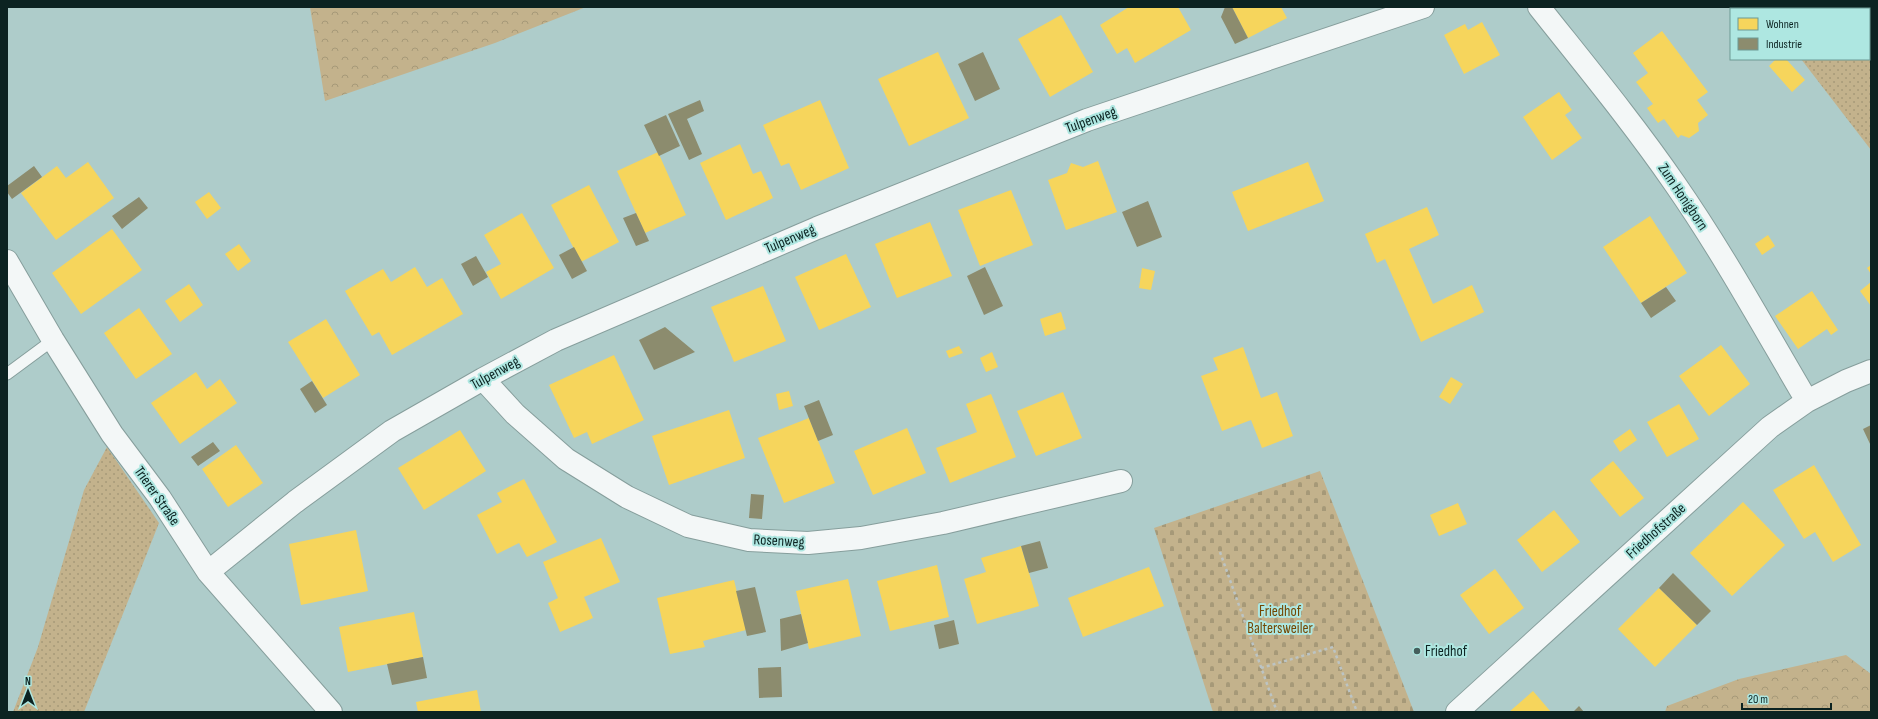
<svg xmlns="http://www.w3.org/2000/svg" width="1878" height="719" viewBox="0 0 1878 719" font-family="'Sofia Sans Condensed',sans-serif">
  <defs>
    <pattern id="green-dots" width="8" height="8" patternUnits="userSpaceOnUse"><rect width="8" height="8" fill="#c3b28c"/><path d="M2 2h.1M6 6h.1" fill="none" stroke="#a69978" stroke-width="1.8" stroke-linecap="round"/></pattern>
    <pattern id="forest-crowns" width="20" height="18" patternUnits="userSpaceOnUse"><rect width="20" height="18" fill="#c3b28c"/><path d="M2 6a3 3 0 1 1 6 0M12 15a3 3 0 1 1 6 0" fill="none" stroke="#a69978"/></pattern>
    <pattern id="cemetery-stones" width="16" height="16" patternUnits="userSpaceOnUse"><rect width="16" height="16" fill="#c3b28c"/><path d="M2 7V4a2 2 0 0 1 4 0v3zM10 15v-3a2 2 0 0 1 4 0v3z" fill="#a69978"/></pattern>
  </defs>
  <rect width="100%" height="100%" fill="#aeccca"/>
  <path fill="url(#green-dots)" d="M 1760,7 L 1871,7 L 1871,150 L 1801,59 L 1869,59 L 1869,9 L 1762,9 Z
    M 107,447 L 159,523 L 84,712 L 13,712 L 38,647 L 84,490 Z"/>
  <path fill="url(#forest-crowns)" d="M 310,7 L 586,7 L 495,43 L 325,101 Z
    M 1846,655 L 1871,674 L 1871,712 L 1665,712 L 1667,706 L 1739,679 Z"/>
  <path fill="url(#cemetery-stones)" d="M 1320,471 L 1414,712 L 1213,712 L 1154,528 Z"/>
  <path fill="#f6d55c" d="M 1129,7 L 1178,7 L 1191,30 L 1135,63 L 1127,48 L 1117,54 L 1100,25 Z
    M 1232,7 L 1281,7 L 1287,18 L 1248,38 Z
    M 1061,15 L 1093,72 L 1050,97 L 1018,39 Z
    M 1482,22 L 1500,55 L 1464,74 L 1444,35 L 1465,24 L 1468,30 Z
    M 1662,31 L 1708,92 L 1697,100 L 1708,115 L 1698,123 L 1699,131 L 1689,138 L 1681,135 L 1678,138 L 1664,119 L 1658,123 L 1647,108 L 1653,104 L 1636,82 L 1648,73 L 1633,53 Z
    M 938,52 L 969,118 L 909,146 L 878,79 Z
    M 1776,59 L 1786,59 L 1805,80 L 1792,92 L 1769,66 Z
    M 1559,92 L 1572,110 L 1565,115 L 1582,138 L 1552,160 L 1523,117 Z
    M 820,100 L 849,168 L 801,190 L 789,163 L 781,166 L 763,125 Z
    M 740,144 L 753,174 L 761,171 L 773,198 L 726,220 L 700,163 Z
    M 658,152 L 686,215 L 645,233 L 617,171 Z
    M 1098,161 L 1117,212 L 1066,230 L 1048,180 L 1067,173 L 1071,163 L 1083,167 Z
    M 88,162 L 114,198 L 56,240 L 21,193 L 57,166 L 66,178 Z
    M 1308,162 L 1324,201 L 1248,231 L 1232,192 Z
    M 589,185 L 619,242 L 581,262 L 551,205 Z
    M 1011,190 L 1033,245 L 980,266 L 958,210 Z
    M 209,192 L 221,208 L 207,219 L 195,202 Z
    M 1427,207 L 1439,235 L 1409,249 L 1433,304 L 1472,285 L 1484,312 L 1421,342 L 1385,259 L 1377,263 L 1365,234 Z
    M 522,213 L 554,268 L 501,299 L 486,272 L 501,264 L 484,235 Z
    M 1650,216 L 1687,273 L 1641,303 L 1603,247 Z
    M 930,222 L 952,276 L 897,298 L 875,244 Z
    M 112,229 L 142,270 L 81,314 L 52,273 Z
    M 1768,235 L 1775,246 L 1762,255 L 1755,244 Z
    M 239,244 L 251,261 L 238,271 L 225,254 Z
    M 846,254 L 871,307 L 819,330 L 795,277 Z
    M 1871,265 L 1871,274 L 1867,268 Z
    M 415,267 L 427,287 L 442,278 L 463,314 L 392,355 L 379,332 L 372,336 L 345,291 L 383,269 L 391,282 Z
    M 1142,268 L 1155,271 L 1151,290 L 1139,288 Z
    M 1871,282 L 1871,306 L 1860,291 Z
    M 189,284 L 203,305 L 180,322 L 165,301 Z
    M 763,286 L 786,341 L 734,362 L 711,307 Z
    M 1812,291 L 1838,330 L 1831,335 L 1827,329 L 1798,349 L 1775,316 Z
    M 139,308 L 172,354 L 136,379 L 104,333 Z
    M 1061,312 L 1066,329 L 1045,336 L 1040,319 Z
    M 326,319 L 360,375 L 323,398 L 288,342 Z
    M 1721,345 L 1750,384 L 1709,416 L 1679,376 Z
    M 959,346 L 963,353 L 949,358 L 946,351 Z
    M 1243,347 L 1261,398 L 1277,392 L 1293,436 L 1262,448 L 1251,420 L 1222,431 L 1201,376 L 1218,370 L 1213,358 Z
    M 992,352 L 998,367 L 986,372 L 980,358 Z
    M 614,355 L 644,420 L 592,444 L 587,432 L 574,438 L 549,385 Z
    M 196,372 L 207,389 L 220,379 L 237,403 L 180,444 L 151,403 Z
    M 1451,377 L 1463,384 L 1450,404 L 1439,397 Z
    M 789,391 L 793,406 L 779,410 L 776,394 Z
    M 1063,392 L 1082,438 L 1036,456 L 1017,411 Z
    M 991,394 L 1016,457 L 950,483 L 936,448 L 977,432 L 966,404 Z
    M 1679,404 L 1699,439 L 1667,457 L 1647,422 Z
    M 729,410 L 745,458 L 669,485 L 652,436 Z
    M 809,418 L 835,483 L 784,503 L 758,438 Z
    M 907,428 L 926,473 L 873,495 L 854,451 Z
    M 1630,429 L 1637,440 L 1620,452 L 1613,441 Z
    M 460,430 L 486,471 L 424,510 L 398,468 Z
    M 236,445 L 263,483 L 228,507 L 202,469 Z
    M 1613,461 L 1644,498 L 1620,517 L 1590,480 Z
    M 1814,465 L 1861,545 L 1833,562 L 1815,532 L 1804,539 L 1773,490 Z
    M 524,479 L 557,542 L 527,557 L 519,543 L 497,554 L 477,515 L 502,502 L 497,493 Z
    M 1743,502 L 1785,545 L 1732,596 L 1690,553 Z
    M 1458,503 L 1467,524 L 1439,536 L 1430,515 Z
    M 1554,510 L 1580,542 L 1542,572 L 1517,540 Z
    M 356,530 L 368,591 L 301,605 L 289,544 Z
    M 601,538 L 620,582 L 584,597 L 593,618 L 560,632 L 548,603 L 558,598 L 543,562 Z
    M 1021,546 L 1039,606 L 977,624 L 964,579 L 986,572 L 981,558 Z
    M 937,565 L 949,617 L 890,631 L 877,581 Z
    M 1149,567 L 1164,606 L 1083,637 L 1068,598 Z
    M 1495,569 L 1524,608 L 1489,634 L 1460,595 Z
    M 848,579 L 861,636 L 809,649 L 796,591 Z
    M 734,580 L 746,630 L 703,641 L 705,647 L 670,654 L 657,598 Z
    M 1659,588 L 1697,625 L 1655,667 L 1618,629 Z
    M 414,612 L 423,657 L 348,672 L 339,627 Z
    M 477,690 L 481,712 L 418,712 L 416,702 Z
    M 1533,691 L 1551,712 L 1509,712 Z"/>
  <path fill="#8c8c6e" d="M 1225,7 L 1232,7 L 1248,38 L 1235,44 L 1221,17 Z
    M 983,52 L 1000,89 L 975,101 L 958,64 Z
    M 700,100 L 704,111 L 687,119 L 702,154 L 689,160 L 668,114 Z
    M 666,115 L 680,146 L 659,156 L 644,125 Z
    M 34,166 L 42,177 L 12,199 L 7,192 L 7,186 Z
    M 139,197 L 148,208 L 122,229 L 112,216 Z
    M 1148,201 L 1162,237 L 1137,247 L 1122,212 Z
    M 636,213 L 649,241 L 636,246 L 623,218 Z
    M 574,247 L 587,271 L 572,279 L 559,255 Z
    M 476,256 L 488,277 L 473,286 L 461,264 Z
    M 985,267 L 1003,306 L 984,315 L 967,276 Z
    M 1666,287 L 1676,301 L 1651,318 L 1641,303 Z
    M 665,327 L 695,352 L 654,370 L 639,340 Z
    M 312,381 L 327,405 L 315,413 L 300,389 Z
    M 819,400 L 833,435 L 818,441 L 804,406 Z
    M 1871,425 L 1871,446 L 1863,429 Z
    M 213,442 L 220,451 L 198,466 L 191,457 Z
    M 751,494 L 764,495 L 762,519 L 749,518 Z
    M 1040,541 L 1048,568 L 1029,573 L 1021,546 Z
    M 1673,573 L 1711,611 L 1697,625 L 1659,588 Z
    M 755,587 L 766,632 L 747,636 L 736,591 Z
    M 801,614 L 808,643 L 781,651 L 780,619 Z
    M 954,620 L 959,644 L 939,649 L 934,625 Z
    M 423,657 L 427,678 L 392,685 L 387,664 Z
    M 781,667 L 782,697 L 759,698 L 758,668 Z
    M 1579,706 L 1584,712 L 1573,712 Z"/>
  <g fill="none" stroke-linecap="round" stroke-linejoin="round">
    <defs>
      <path id="service" d="M 7,374 L 53,340"/>
      <path id="minor" d="M 1539,7 C 1585,65 1633,123 1675,184 C 1723,253 1764,328 1807,401
        M 7,261 L 53,340 L 112,434 L 160,498 L 208,572 L 331,712
        M 483,379 L 515,414 L 566,459 L 627,497 L 688,526 L 749,540 L 808,543 L 861,538 L 943,523 L 1121,481
        M 208,572 L 295,502 L 392,431 L 483,379 L 556,340 L 817,228 L 1087,120 L 1423,7
        M 1457,712 L 1770,427 L 1807,401 L 1846,381 L 1871,371"/>
    </defs>
    <use href="#service" stroke="#869e9c" stroke-width="13"/>
    <use href="#minor" stroke="#869e9c" stroke-width="24"/>
    <path stroke="#bcc4c4" stroke-width="2.5" stroke-dasharray="3 3" stroke-linecap="butt" d="M 1220,552 L 1277,712
      M 1261,668 L 1333,647 L 1357,712"/>
    <use href="#service" stroke="#f3f7f7" stroke-width="11"/>
    <use href="#minor" stroke="#f3f7f7" stroke-width="22"/>
  </g>
  <circle fill="#455e5c" stroke="#aee7e1" stroke-width="1.5" cx="1417" cy="651" r="4"/>
  <g text-anchor="middle" dominant-baseline="central" stroke-width="4" stroke-linejoin="round" paint-order="stroke">
    <g font-size="15" fill="#0c2321" stroke="#aee7e1">
      <text transform="translate(1091 120) rotate(-20)">Tulpenweg</text>
      <text transform="translate(1683 197) rotate(56)">Zum Honigborn</text>
      <text transform="translate(790 239) rotate(-23)">Tulpenweg</text>
      <text transform="translate(495 373) rotate(-29)">Tulpenweg</text>
      <text transform="translate(157 496) rotate(55)">Trierer Straße</text>
      <text transform="translate(1656 531) rotate(-42)">Friedhofstraße</text>
      <text transform="translate(779 541) rotate(3)">Rosenweg</text>
    </g>
    <g font-size="15" fill="#734703" stroke="#aee7e1">
      <text x="1280" y="611">Friedhof<tspan x="1280" dy="17">Baltersweiler</tspan></text>
    </g>
    <g font-size="15" fill="#0c2321" stroke="#aee7e1" text-anchor="start">
      <text x="1425" y="651">Friedhof</text>
    </g>
  </g>
  <rect width="1878" height="719" fill="none" stroke="#0c2321" stroke-width="16"/>
  <rect x="1730" y="8" width="140" height="52" fill="#aee7e1" stroke="#6d9994"/>
  <rect x="1738" y="18" width="20" height="12" fill="#f6d55c" stroke="#6d9994"/>
  <text x="1766" y="28" font-size="12" fill="#0c2321">Wohnen</text>
  <rect x="1738" y="38" width="20" height="12" fill="#8c8c6e" stroke="#6d9994"/>
  <text x="1766" y="48" font-size="12" fill="#0c2321">Industrie</text>
  <g transform="translate(28 691)" stroke="#aee7e1" stroke-width="3" paint-order="stroke">
  <path d="M0-3L7 15L0 10L-7 15Z" fill="#0c2321"/>
  <text y="-6" font-size="11" font-weight="bold" text-anchor="middle" fill="#0c2321">N</text>
  </g>
  <path d="M1742 703v6h89v-6" fill="none" stroke="#0c2321" stroke-width="2"/>
  <text x="1748" y="703" font-size="12" fill="#0c2321" stroke="#aee7e1" stroke-width="3" paint-order="stroke">20 m</text>
</svg>
